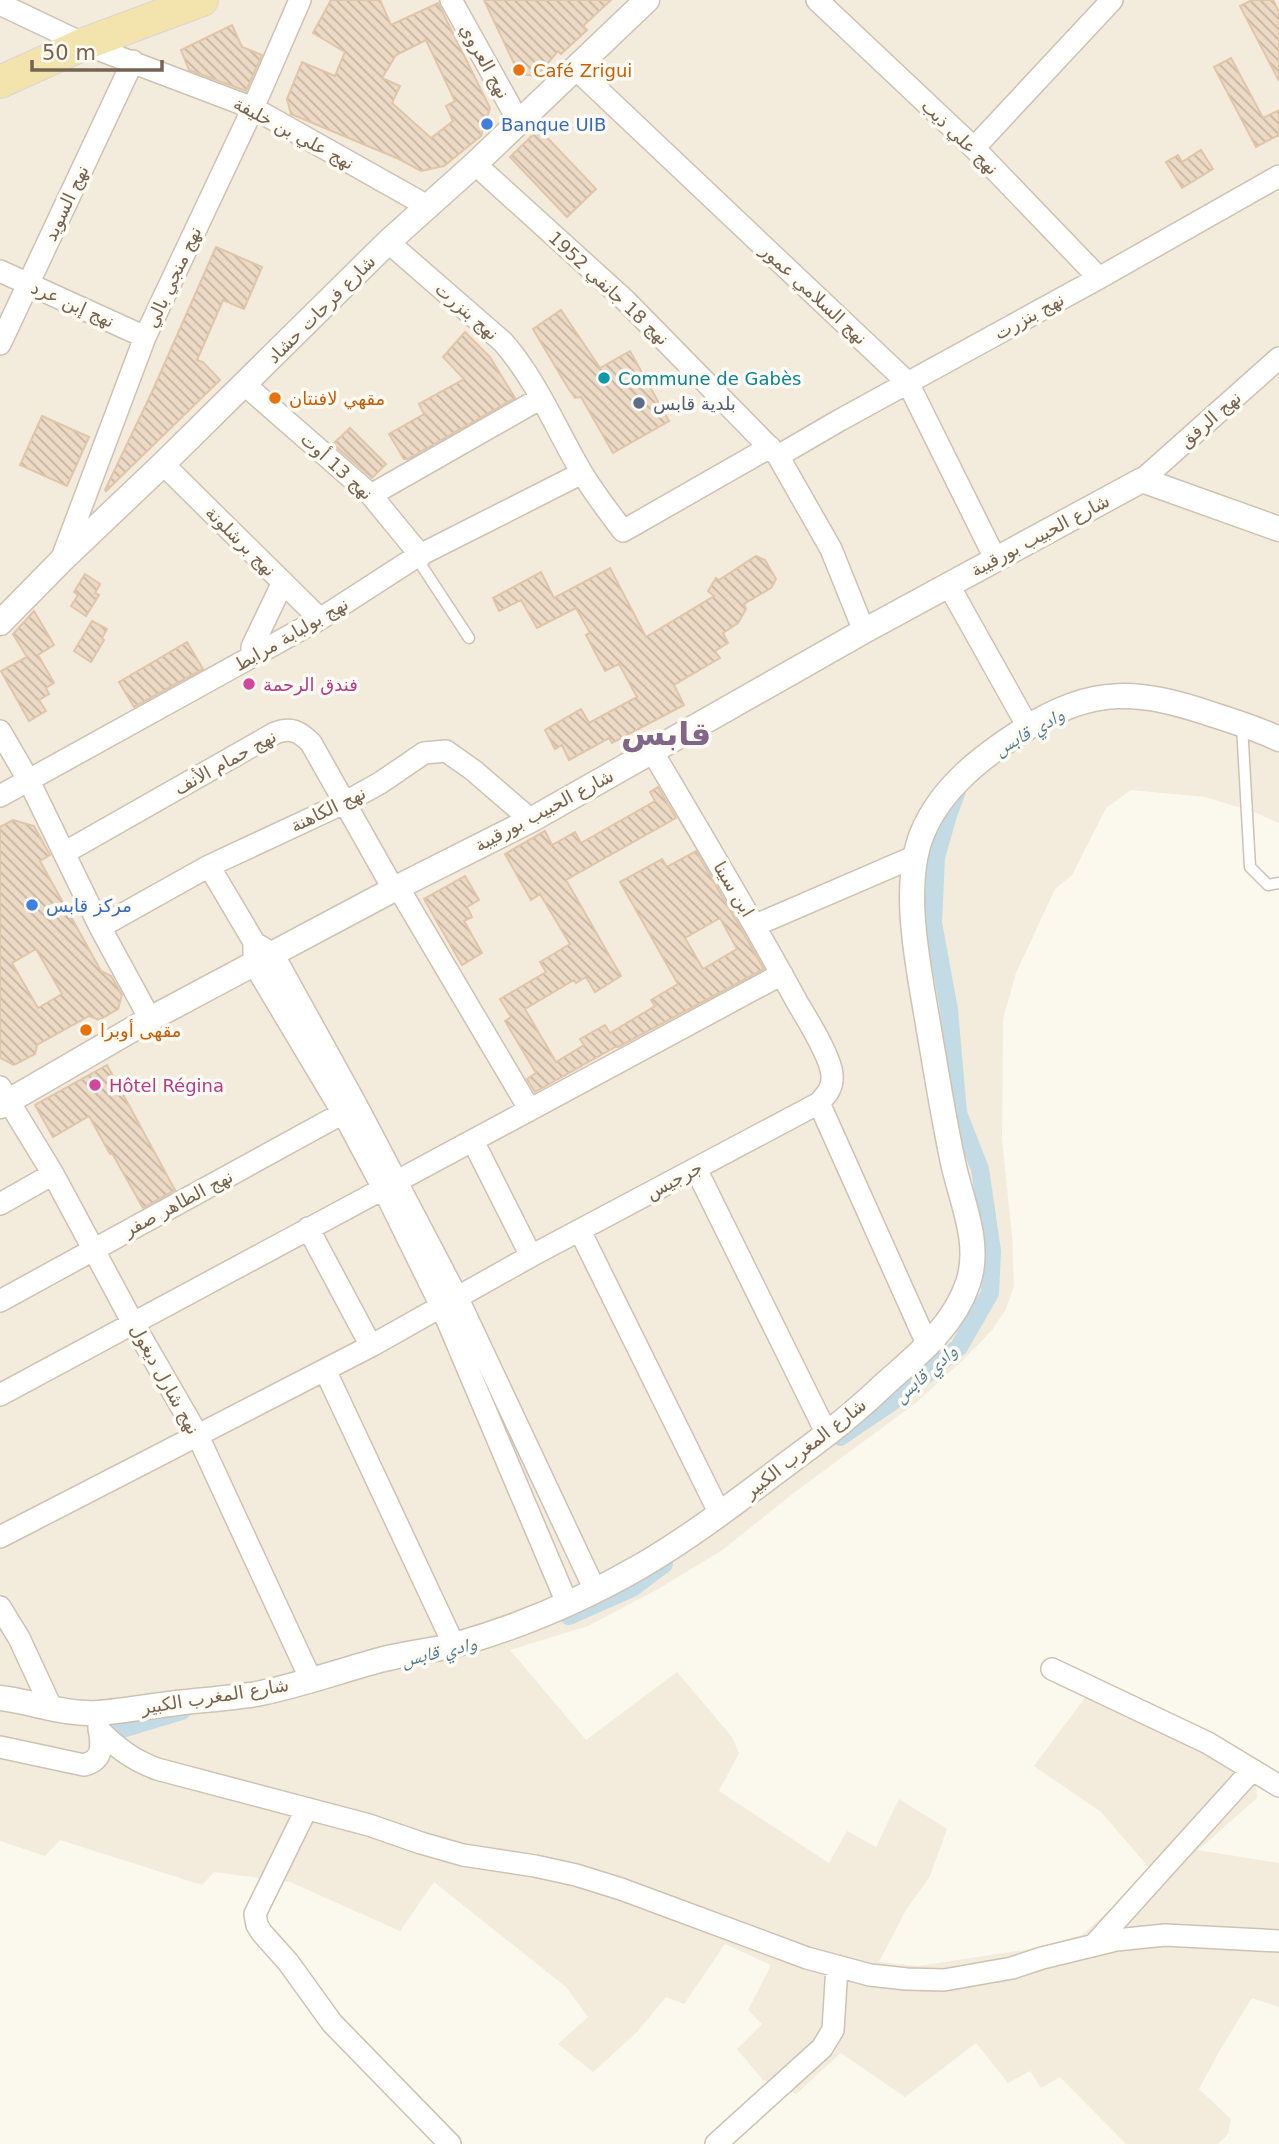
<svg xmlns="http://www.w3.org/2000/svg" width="1279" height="2144" viewBox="0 0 1279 2144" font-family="'DejaVu Sans','Noto Naskh Arabic',sans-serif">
  <defs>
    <pattern id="building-back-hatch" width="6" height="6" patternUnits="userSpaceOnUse" patternTransform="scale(1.75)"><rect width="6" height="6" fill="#ecdac5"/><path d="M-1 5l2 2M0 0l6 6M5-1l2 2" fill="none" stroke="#c4b4a2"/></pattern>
  </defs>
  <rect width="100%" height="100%" fill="#fbf8ed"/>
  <path fill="#f3ebdc" d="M 0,0 L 1279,0 L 1279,823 L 1254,812 L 1205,797 L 1131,790 L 1106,808 L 1072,875 L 1055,889 L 1016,973 L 1003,1019 L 1002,1139 L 1012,1236 L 1014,1286 L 1006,1309 L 992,1330 L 965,1358 L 917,1402 L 795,1492 L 721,1551 L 658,1589 L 588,1626 L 510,1650 L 586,1740 L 677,1672 L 732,1737 L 739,1753 L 719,1791 L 829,1863 L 847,1831 L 876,1847 L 899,1799 L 947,1829 L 930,1876 L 906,1910 L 879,1962 L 918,1966 L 1037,1948 L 1082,1935 L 1152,1871 L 1101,1812 L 1034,1766 L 1096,1683 L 1255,1766 L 1257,1798 L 1198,1850 L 1279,1863 L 1279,2007 L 1252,1998 L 1221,2048 L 1199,2089 L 1231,2119 L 1228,2134 L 1218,2144 L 1126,2144 L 1060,2077 L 1041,2088 L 1030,2071 L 1008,2083 L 976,2043 L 905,2097 L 841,2053 L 796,2094 L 763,2080 L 737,2049 L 762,2024 L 748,2010 L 771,1965 L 725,1944 L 684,2004 L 666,1997 L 637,2032 L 593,2072 L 558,2044 L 588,2017 L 566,1987 L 434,1882 L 400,1931 L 290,1882 L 214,1872 L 202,1885 L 60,1840 L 45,1856 L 0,1841 Z"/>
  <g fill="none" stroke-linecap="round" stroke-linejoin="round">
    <path stroke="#c3dbe4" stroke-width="18" d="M 840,1437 L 896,1399 L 959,1347 L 990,1293 L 992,1251 L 980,1169 L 958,1113 L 949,1010 L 933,923 L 936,857 L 948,815 L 958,788
      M 569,1616 L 632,1588 L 664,1564
      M 119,1730 L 182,1711"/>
  </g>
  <path fill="url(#building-back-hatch)" stroke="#e0c5a9" stroke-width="2" fill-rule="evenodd" d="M 331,0 L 380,0 L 391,25 L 438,3 L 490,108 L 481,136 L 444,166 L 421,171 L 399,159 L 291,114 L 287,99 L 302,62 L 335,76 L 345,52 L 313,33 ZM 426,40 L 455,101 L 446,106 L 453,121 L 431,138 L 392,103 L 400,86 L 382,78 L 396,55 Z
    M 484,0 L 611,0 L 583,26 L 587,30 L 561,54 L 558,51 L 537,76 L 519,74 Z
    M 1252,0 L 1273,0 L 1279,12 L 1279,81 L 1240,6 Z
    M 232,25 L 242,47 L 262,55 L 246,91 L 189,70 L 181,50 Z
    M 1231,58 L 1263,118 L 1279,110 L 1279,135 L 1256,147 L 1214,67 Z
    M 539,129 L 596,189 L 567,217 L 510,157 Z
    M 1201,150 L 1213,169 L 1182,188 L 1166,162 L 1178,155 L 1182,162 Z
    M 216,247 L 262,267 L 244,309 L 223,300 L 197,360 L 203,362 L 220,380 L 106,491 L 105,490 L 152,392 Z
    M 561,310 L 600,368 L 630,351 L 669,421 L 613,453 L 581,397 L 575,398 L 568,388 L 533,329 Z
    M 465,332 L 490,357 L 515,398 L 408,459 L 404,459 L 389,434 L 424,414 L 419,404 L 464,379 L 443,357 Z
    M 42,416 L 89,437 L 67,486 L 20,465 Z
    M 350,428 L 386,464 L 372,478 L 333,444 Z
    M 756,556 L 765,560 L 776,579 L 771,588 L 744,604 L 746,609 L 738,623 L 723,633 L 728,643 L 715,651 L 720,658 L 674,685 L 684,705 L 612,743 L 609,738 L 569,760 L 562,745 L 555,749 L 545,730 L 581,709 L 589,723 L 637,697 L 619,664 L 605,671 L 586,635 L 590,633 L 576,608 L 537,628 L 521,600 L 499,611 L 493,598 L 541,572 L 554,598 L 610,568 L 646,637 L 714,596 L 708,591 L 716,578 L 719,580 Z
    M 85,574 L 100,584 L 95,593 L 99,595 L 86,616 L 71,606 L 78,595 L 74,592 Z
    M 34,611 L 54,645 L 38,655 L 54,683 L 46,688 L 49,694 L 39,700 L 46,711 L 29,721 L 1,671 L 27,657 L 13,634 Z
    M 92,621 L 107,629 L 102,638 L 104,640 L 91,662 L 74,651 Z
    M 187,642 L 203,669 L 134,707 L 119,682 Z
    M 658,787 L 676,818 L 566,880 L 621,976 L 595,992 L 586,977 L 576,983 L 574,980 L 525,1009 L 556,1062 L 584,1045 L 580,1039 L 605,1025 L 610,1033 L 655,1006 L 651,1000 L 678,984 L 620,882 L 662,859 L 667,867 L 696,851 L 764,969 L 618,1047 L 617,1046 L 535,1092 L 527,1079 L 536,1073 L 505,1021 L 511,1017 L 500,999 L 546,972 L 540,962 L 570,944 L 540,894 L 531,900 L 505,854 L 545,831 L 552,845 L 575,832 L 581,843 L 655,801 L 650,792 ZM 720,918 L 737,949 L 703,969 L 685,938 Z
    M 13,820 L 34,826 L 50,855 L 40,861 L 101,971 L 111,976 L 122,995 L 118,1009 L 99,1020 L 89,1016 L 37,1045 L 35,1054 L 14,1065 L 0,1058 L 0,827 ZM 36,949 L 62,994 L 38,1008 L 12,963 Z
    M 465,876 L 479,900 L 467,907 L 472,917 L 464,921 L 482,953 L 462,965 L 424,899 Z
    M 107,1065 L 175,1190 L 143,1208 L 112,1153 L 110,1154 L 89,1116 L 53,1137 L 35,1105 Z"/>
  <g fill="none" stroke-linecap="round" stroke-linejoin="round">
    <defs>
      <path id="service" d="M 416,557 L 469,638
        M 1242,725 L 1250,867 L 1268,885 L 1279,883"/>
      <path id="minor" d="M 451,0 L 519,122
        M 817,0 L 974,148 L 1099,278
        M 0,4 L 84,44 L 253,108 L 429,207
        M 576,69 L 908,383 L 996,560
        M 974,148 L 1112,0
        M 475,164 L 625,300 L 778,456 L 831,549 L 864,631
        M 388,242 L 503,342 C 537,381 556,429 582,473 C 594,493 609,512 623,531 L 770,447
        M 0,271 L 145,337
        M 0,344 L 133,61
        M 244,384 L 371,495 L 421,556
        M 778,456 L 840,420 L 1099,278 L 1279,176
        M 163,464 L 320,619
        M 1142,480 L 1279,358
        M 371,495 L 541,398
        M 62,558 L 145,337 L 253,108 L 300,0
        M 948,584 L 1028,727
        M 252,657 L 252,647 L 283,582
        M 0,731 L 29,781 L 100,927 L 150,1019
        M 0,796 L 320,619 L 416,557 L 582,473
        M 64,853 L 275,733 C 291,727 299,731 311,743 L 394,890
        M 209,866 L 254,942 L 254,964 L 343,1113 L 383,1188 L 442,1308 L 567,1603
        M 398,887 L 530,1110
        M 756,925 L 916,856
        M 100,927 L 209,866 L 344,803 L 380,783 L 424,753 L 446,751 L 473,770 L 531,820
        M 258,945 L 273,954 L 357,1106 L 458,1299 L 595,1590
        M 0,1087 L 53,1174 L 133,1323 L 197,1434 L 311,1680
        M 819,1103 L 928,1346
        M 473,1141 L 531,1256
        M 696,1169 L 827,1434
        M 0,1204 L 53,1174
        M 308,1228 L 371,1346
        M 580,1231 L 720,1514
        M 0,1301 L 354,1107
        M 325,1370 L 454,1645
        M 0,1395 L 782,974
        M 0,1537 L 371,1346 L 531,1256 L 819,1103 C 827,1094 833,1088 832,1075 C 831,1057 807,1019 797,1002 C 751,917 701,834 652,751
        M 0,1607 L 19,1638 L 52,1709
        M 1052,1669 L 1208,1743 L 1279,1786
        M 99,1730 C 117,1748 133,1760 157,1769 L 369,1825 L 421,1843 L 463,1855 L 535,1866 L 576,1875 L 621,1889 L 807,1958 L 870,1975 L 907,1979 L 944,1980 L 1012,1968 L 1042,1958 L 1116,1940 L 1165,1935 L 1279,1941
        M 0,1747 L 84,1765 C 104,1760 102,1745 99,1727
        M 306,1810 L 255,1914 L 257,1925 L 262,1933 L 288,1962 L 332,2023 L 450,2144
        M 1093,1946 L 1252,1770
        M 716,2144 L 822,2048 L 833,2030 L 837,1966"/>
      <path id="tertiary" d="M 0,623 L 62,560 L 163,464 L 388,242 L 475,164 L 647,0
        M 0,1106 L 150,1019 L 398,887 L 531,820 L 864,631 L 1142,480 L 1279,529
        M 0,1698 C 33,1702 64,1715 98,1713 C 124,1711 151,1706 177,1703 C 203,1700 230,1698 256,1694 C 298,1686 339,1671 380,1660 C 406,1653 433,1651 458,1644 C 521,1626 584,1599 641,1566 C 701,1531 755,1487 811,1446 C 838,1426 863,1405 887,1382 C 919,1354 954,1325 968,1283 C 981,1245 963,1205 954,1167 C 944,1122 937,1076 929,1030 C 920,974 900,889 922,834 C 941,787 984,755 1025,729 C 1093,685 1141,690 1214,715 C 1236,722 1258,729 1279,739"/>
      <path id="primary" d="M 0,82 L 84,44 L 202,0"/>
    </defs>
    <use href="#service" stroke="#cdc2b3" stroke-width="13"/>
    <use href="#minor" stroke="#cdc2b3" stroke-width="24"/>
    <use href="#tertiary" stroke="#cdc2b3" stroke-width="27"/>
    <use href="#primary" stroke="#dbd6d2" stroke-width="34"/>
    <use href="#service" stroke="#fff" stroke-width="10"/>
    <use href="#minor" stroke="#fff" stroke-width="21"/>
    <use href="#tertiary" stroke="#fff" stroke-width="24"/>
    <use href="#primary" stroke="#f3e3ad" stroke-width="32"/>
  </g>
  <g fill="#e8710a" stroke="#fefbf4" stroke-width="2.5">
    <circle cx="519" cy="70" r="7"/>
    <circle cx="275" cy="398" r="7"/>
    <circle cx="86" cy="1030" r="7"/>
  </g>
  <g fill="#3f7fe0" stroke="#fefbf4" stroke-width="2.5">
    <circle cx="487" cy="124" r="7"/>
    <circle cx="32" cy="905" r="7"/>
  </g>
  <circle fill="#0f9aa8" stroke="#fefbf4" stroke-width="2.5" cx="604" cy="378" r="7"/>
  <circle fill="#5c6f8a" stroke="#fefbf4" stroke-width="2.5" cx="639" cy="403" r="7"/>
  <g fill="#d1479c" stroke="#fefbf4" stroke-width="2.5">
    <circle cx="249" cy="684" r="7"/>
    <circle cx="95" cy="1085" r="7"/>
  </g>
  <g text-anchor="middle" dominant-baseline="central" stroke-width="7" stroke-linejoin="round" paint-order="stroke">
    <g font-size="18" fill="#766351" stroke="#fefbf4">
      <text transform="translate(485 61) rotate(61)">نهج العروي</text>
      <text transform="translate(294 133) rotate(28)">نهج علي بن خليفة</text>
      <text transform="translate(960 137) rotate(44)">نهج علي ذيب</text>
      <text transform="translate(66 203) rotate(-65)">نهج السويد</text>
      <text transform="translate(173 277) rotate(-65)">نهج منجي بالي</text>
      <text transform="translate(609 288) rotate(43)">نهج 18 جانفي 1952</text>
      <text transform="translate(814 294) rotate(43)">نهج السلامي عمور</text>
      <text transform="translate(73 304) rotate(24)">نهج إبن عرد</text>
      <text transform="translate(321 309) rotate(-45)">شارع فرحات حشاد</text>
      <text transform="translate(467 311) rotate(41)">نهج بنزرت</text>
      <text transform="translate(1029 316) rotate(-29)">نهج بنزرت</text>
      <text transform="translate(1210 419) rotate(-41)">نهج الرفق</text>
      <text transform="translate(337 466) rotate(42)">نهج 13 أوت</text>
      <text transform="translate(1040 535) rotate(-28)">شارع الحبيب بورقيبة</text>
      <text transform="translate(241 541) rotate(45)">نهج برشلونة</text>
      <text transform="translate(291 634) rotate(-30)">نهج بولبابة مرابط</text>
      <text transform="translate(225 762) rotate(-29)">نهج حمام الأنف</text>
      <text transform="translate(328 809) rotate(-26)">نهج الكاهنة</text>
      <text transform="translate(544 810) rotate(-28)">شارع الحبيب بورقيبة</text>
      <text transform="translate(734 889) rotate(59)">ابن سينا</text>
      <text transform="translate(674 1180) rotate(-28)">جرجيس</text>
      <text transform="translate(178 1203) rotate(-28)">نهج الطاهر صفر</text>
      <text transform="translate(165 1379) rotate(61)">نهج شارل ديغول</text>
      <text transform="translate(805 1448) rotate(-38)">شارع المغرب الكبير</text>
      <text transform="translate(215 1696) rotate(-9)">شارع المغرب الكبير</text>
    </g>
    <g font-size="18" fill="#c56008" stroke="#fefbf4" text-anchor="start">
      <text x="533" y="70">Café Zrigui</text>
      <text x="289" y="398">مقهي لافنتان</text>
      <text x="100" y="1030">مقهى أوبرا</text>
    </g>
    <g font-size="18" fill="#366cbe" stroke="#fefbf4" text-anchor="start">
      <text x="501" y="124">Banque UIB</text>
      <text x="46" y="905">مركز قابس</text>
    </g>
    <g font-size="18" fill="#0d838f" stroke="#fefbf4" text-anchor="start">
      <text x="618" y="378">Commune de Gabès</text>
    </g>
    <g font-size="18" fill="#4e5e75" stroke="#fefbf4" text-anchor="start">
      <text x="653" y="403">بلدية قابس</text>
    </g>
    <g font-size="18" fill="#b23c85" stroke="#fefbf4" text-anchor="start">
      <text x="263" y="684">فندق الرحمة</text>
      <text x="109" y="1085">Hôtel Régina</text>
    </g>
    <g font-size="19" font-style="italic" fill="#507a8d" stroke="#fefbf4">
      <text transform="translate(1029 731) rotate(-29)">وادي قابس</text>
      <text transform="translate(925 1373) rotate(-41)">وادي قابس</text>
      <text transform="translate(439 1651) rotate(-13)">وادي قابس</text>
    </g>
    <g font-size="32" font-weight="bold" fill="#82668a" stroke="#fefbf4">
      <text x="666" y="734">قابس</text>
    </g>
  </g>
  <path d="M32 60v10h130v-10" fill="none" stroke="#766351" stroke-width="3.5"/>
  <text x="42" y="60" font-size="21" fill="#766351" stroke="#fefbf4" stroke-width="5" paint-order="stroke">50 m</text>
</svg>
